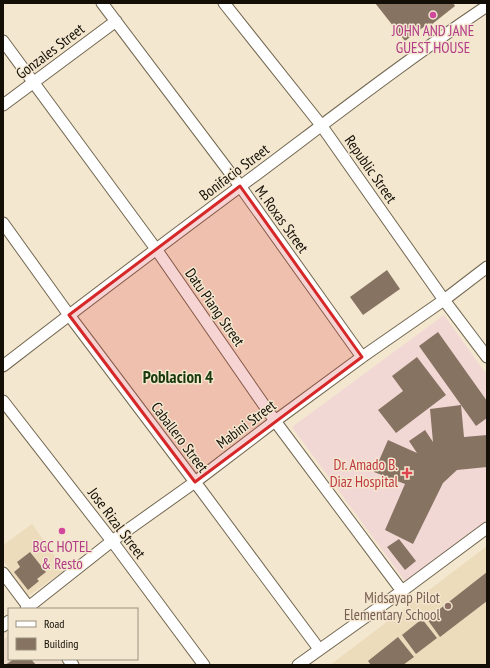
<svg xmlns="http://www.w3.org/2000/svg" width="490" height="668" viewBox="0 0 490 668" font-family="'PT Sans Narrow',sans-serif">
  <rect width="100%" height="100%" fill="#f4e7cf"/>
  <path fill="#eddbca" d="M 9,635 L 9,659 L 62,659 L 67,665 L 3,665 L 3,640 Z"/>
  <path fill="#ecdcbc" d="M 32,524 L 65,570 L 28,596 L 3,560 L 3,545 Z
    M 487,546 L 487,665 L 330,665 Z"/>
  <path fill="#f2d8d5" d="M 444,315 L 487,375 L 487,520 L 405,581 L 292,427 Z"/>
  <path fill="#877362" d="M 375,3 L 453,3 L 455,6 L 431,25 L 429,23 L 405,41 Z
    M 387,270 L 400,289 L 363,315 L 350,297 Z
    M 438,332 L 487,401 L 487,418 L 476,426 L 419,346 Z
    M 417,357 L 446,395 L 396,433 L 378,410 L 403,391 L 392,376 Z
    M 461,405 L 464,437 L 487,435 L 487,467 L 457,470 L 443,483 L 413,544 L 385,530 L 405,484 L 374,472 L 388,440 L 417,453 L 409,441 L 425,430 L 433,442 L 430,409 Z
    M 399,539 L 416,561 L 405,570 L 387,547 Z
    M 30,552 L 46,572 L 37,579 L 39,581 L 28,590 L 14,572 L 20,567 L 17,562 Z
    M 487,572 L 487,601 L 440,637 L 427,619 Z
    M 422,619 L 437,638 L 416,654 L 402,635 Z
    M 398,637 L 414,657 L 403,665 L 371,665 L 368,661 Z
    M 14,659 L 31,659 L 36,665 L 5,665 Z"/>
  <g fill="none" stroke-linecap="round" stroke-linejoin="round">
    <defs>
      <path id="minor" d="M 102,3 L 240,186 L 362,357
        M 224,3 L 321,125 L 444,300 L 487,357
        M 3,41 L 156,249 L 275,421 L 402,591
        M 3,105 L 116,21
        M 3,223 L 69,315 L 195,482 L 319,649
        M 3,366 C 87,301 172,237 257,174 C 333,117 408,59 487,6
        M 3,401 L 112,541 L 204,665
        M 3,573 L 30,609
        M 26,609 L 112,541 L 195,482 L 275,421 L 362,357 L 444,300 L 487,267
        M 3,626 L 9,621
        M 68,659 L 73,665
        M 298,665 L 402,591 L 487,528"/>
    </defs>
    <use href="#minor" stroke="#726751" stroke-width="13"/>
    <use href="#minor" stroke="#fff" stroke-width="11"/>
  </g>
  <path fill="#d62828" fill-opacity="0.2" stroke="#d62828" stroke-width="3" stroke-linejoin="round" d="M 240,186 L 362,357 L 195,482 L 69,315 Z"/>
  <g fill="#d1479c" stroke="#f4e7cf" stroke-width="1.5">
    <circle cx="433" cy="15" r="4"/>
    <circle cx="62" cy="531" r="4"/>
  </g>
  <path fill="#e0444e" stroke="#f4e7cf" stroke-width="1.5" d="M405 467h4v4h4v4h-4v4h-4v-4h-4v-4h4z"/>
  <circle fill="#8d6e63" stroke="#f4e7cf" stroke-width="1.5" cx="448" cy="606" r="4"/>
  <g text-anchor="middle" dominant-baseline="central" stroke-width="3" stroke-linejoin="round" paint-order="stroke">
    <g font-size="15" fill="#b23c85" stroke="#f4e7cf">
      <text x="433" y="30">JOHN AND JANE<tspan x="433" dy="17">GUEST HOUSE</tspan></text>
      <text x="62" y="546">BGC HOTEL<tspan x="62" dy="17">&amp; Resto</tspan></text>
    </g>
    <g font-size="15" fill="#130f07" stroke="#f4e7cf">
      <text transform="translate(50 51) rotate(-37)">Gonzales Street</text>
      <text transform="translate(371 169) rotate(55)">Republic Street</text>
      <text transform="translate(234 172) rotate(-37)">Bonifacio Street</text>
      <text transform="translate(282 219) rotate(54)">M. Roxas Street</text>
      <text transform="translate(215 307) rotate(55)">Datu Piang Street</text>
      <text transform="translate(246 424) rotate(-37)">Mabini Street</text>
      <text transform="translate(180 437) rotate(53)">Caballero Street</text>
      <text transform="translate(117 523) rotate(53)">Jose Rizal Street</text>
    </g>
    <g font-size="15" fill="#be3a42" stroke="#f4e7cf" text-anchor="end">
      <text x="398" y="464">Dr. Amado B.<tspan x="398" dy="17">Diaz Hospital</tspan></text>
    </g>
    <g font-size="15" fill="#785e54" stroke="#f4e7cf" text-anchor="end">
      <text x="440" y="597">Midsayap Pilot<tspan x="440" dy="17">Elementary School</tspan></text>
    </g>
    <g font-size="17" font-weight="bold" fill="#19390b" stroke="#f4e7cf">
      <text x="178" y="377">Poblacion 4</text>
    </g>
  </g>
  <rect width="490" height="668" fill="none" stroke="#130f07" stroke-width="8"/>
  <rect x="8" y="608" width="130" height="52" fill="#f4e7cf" stroke="#9a917f"/>
  <rect x="16" y="621" width="20" height="6" fill="#ffffff" stroke="#9a917f"/>
  <text x="44" y="628" font-size="12" fill="#130f07">Road</text>
  <rect x="16" y="638" width="20" height="12" fill="#877362" stroke="#9a917f"/>
  <text x="44" y="648" font-size="12" fill="#130f07">Building</text>
</svg>
